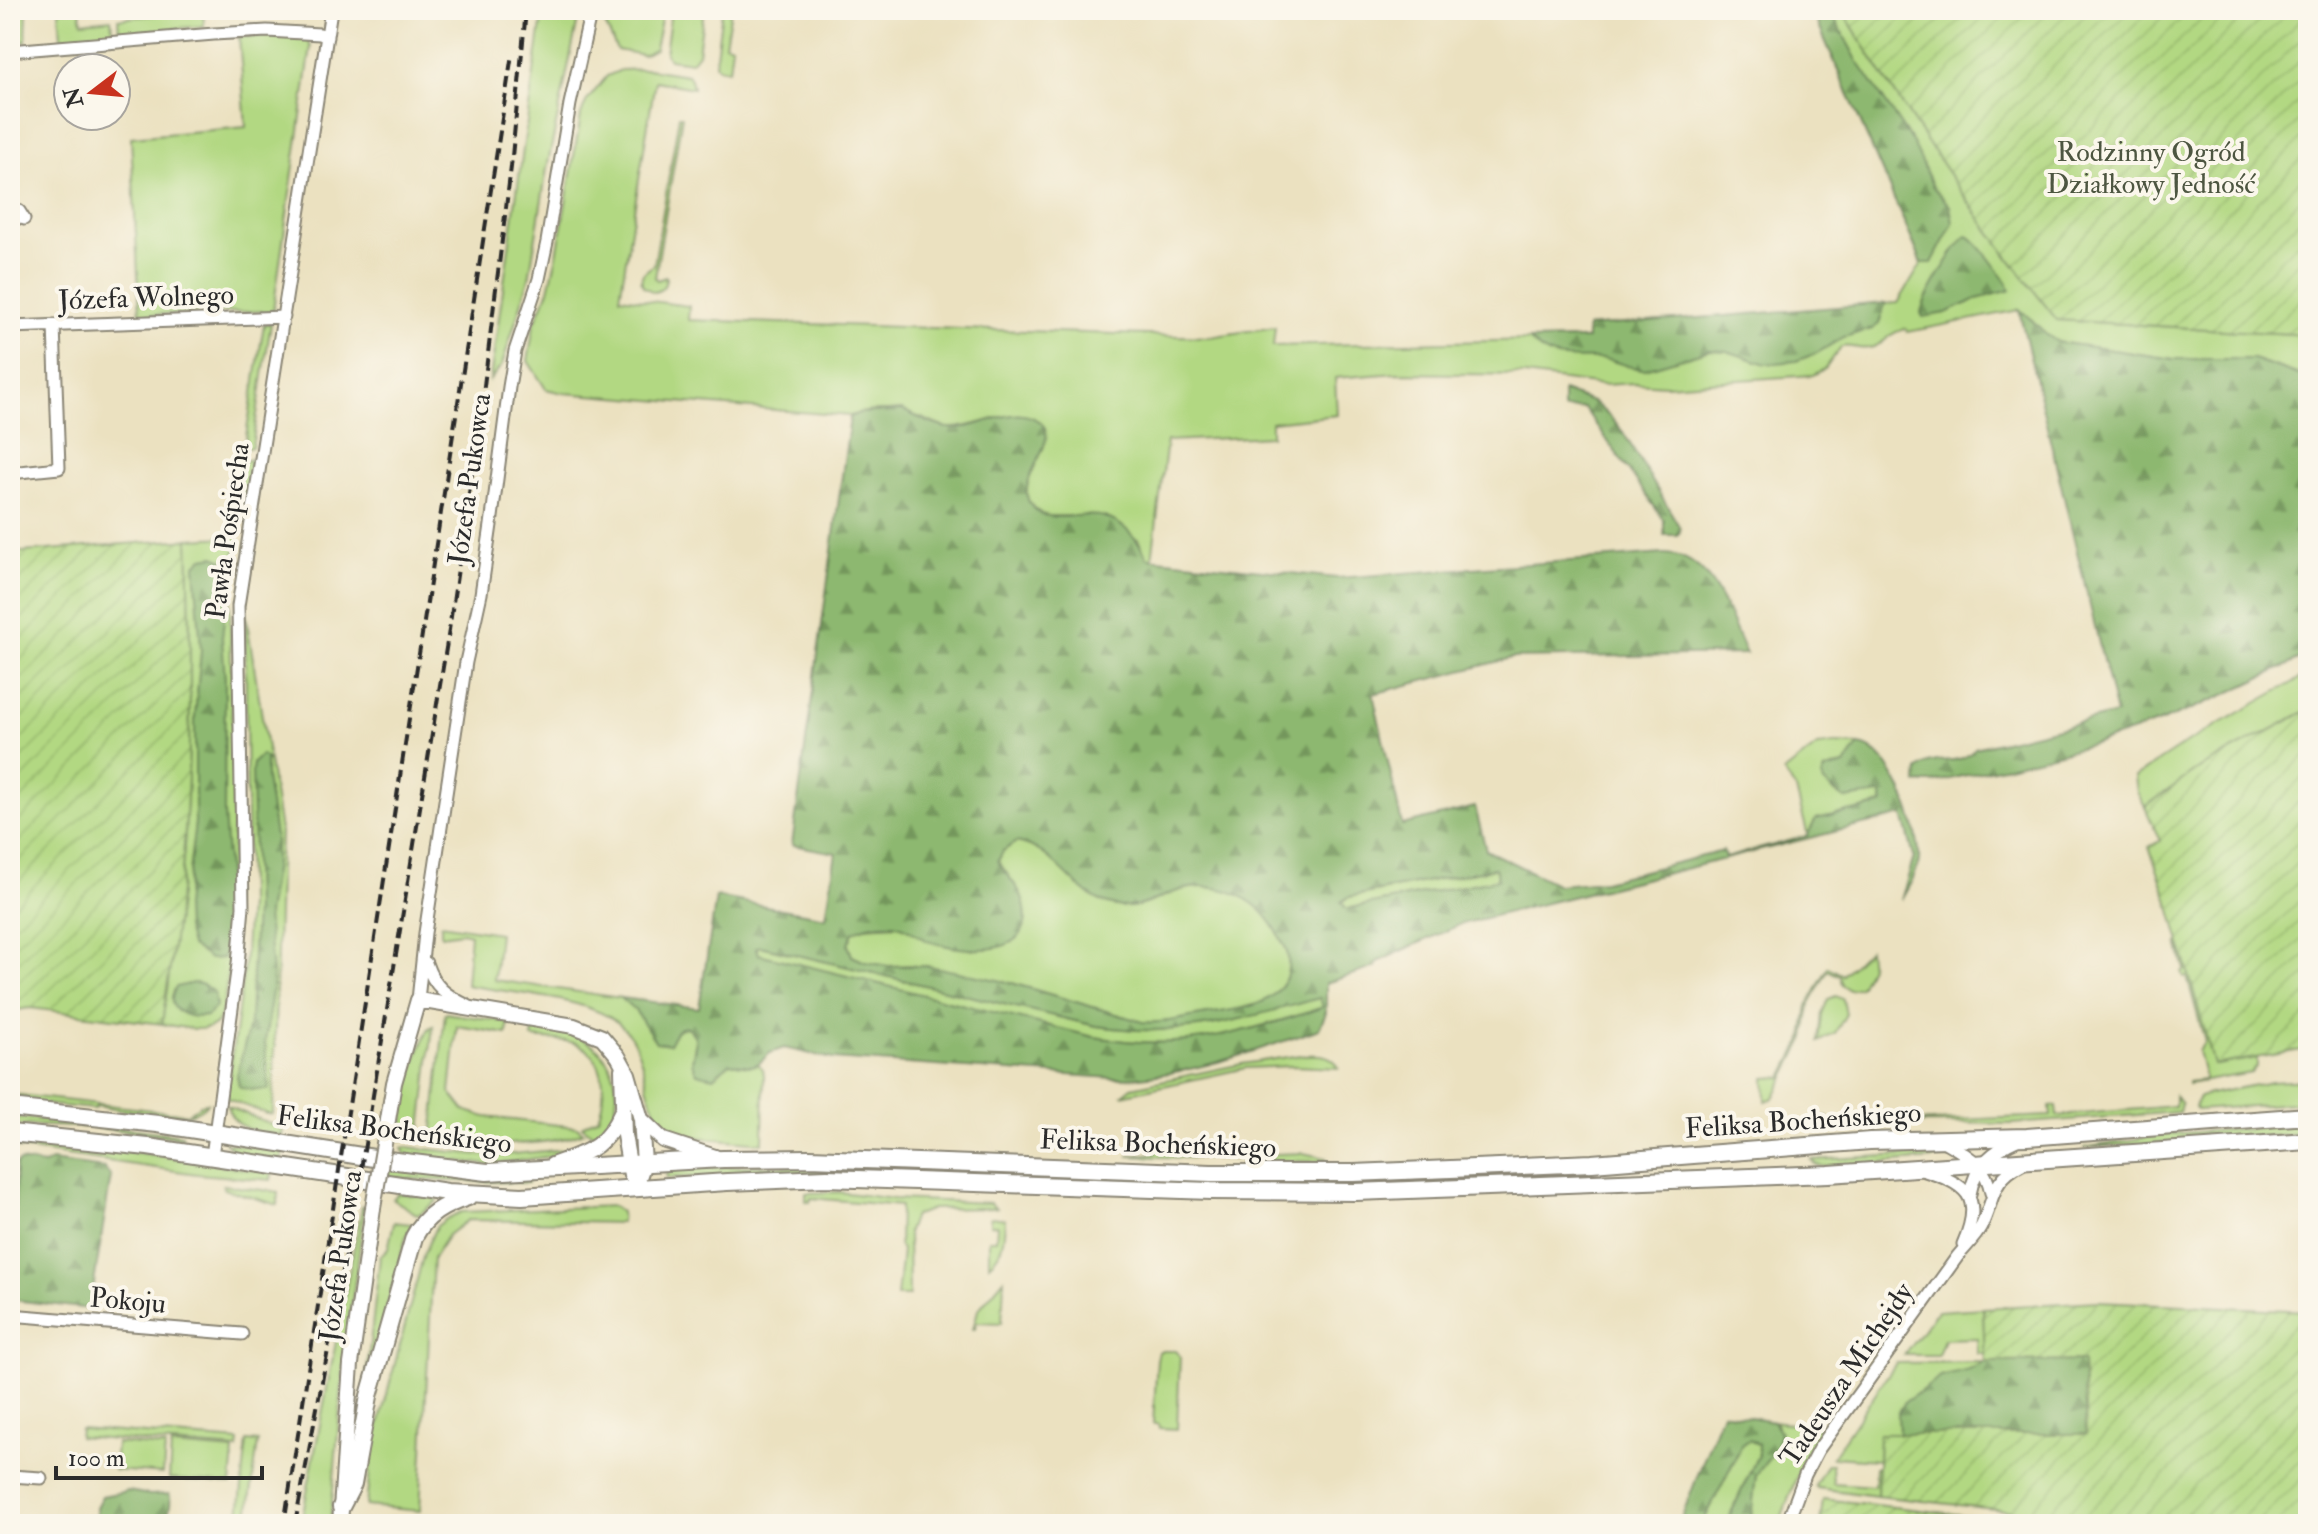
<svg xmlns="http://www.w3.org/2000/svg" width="2318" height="1534" viewBox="0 0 2318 1534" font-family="'IM FELL Double Pica',serif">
  <defs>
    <pattern id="forest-firs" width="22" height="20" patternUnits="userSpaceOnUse" patternTransform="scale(2)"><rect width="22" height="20" fill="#8db870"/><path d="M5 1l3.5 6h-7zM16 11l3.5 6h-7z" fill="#73965c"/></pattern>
    <pattern id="garden-furrows" width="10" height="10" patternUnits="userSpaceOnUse" patternTransform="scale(2)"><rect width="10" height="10" fill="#b2d882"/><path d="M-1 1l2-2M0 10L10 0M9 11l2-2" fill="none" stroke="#99ba70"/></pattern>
  </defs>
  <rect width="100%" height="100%" fill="#fbf7ec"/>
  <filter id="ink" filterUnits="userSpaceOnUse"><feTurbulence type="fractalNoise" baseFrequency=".0125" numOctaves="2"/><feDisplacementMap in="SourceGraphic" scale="16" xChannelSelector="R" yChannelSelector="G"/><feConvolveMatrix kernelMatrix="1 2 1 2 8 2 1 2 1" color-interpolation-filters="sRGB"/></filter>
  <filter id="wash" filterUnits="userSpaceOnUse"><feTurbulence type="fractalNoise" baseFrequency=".006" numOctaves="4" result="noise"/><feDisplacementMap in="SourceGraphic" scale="32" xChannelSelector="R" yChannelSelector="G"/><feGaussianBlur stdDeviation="1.8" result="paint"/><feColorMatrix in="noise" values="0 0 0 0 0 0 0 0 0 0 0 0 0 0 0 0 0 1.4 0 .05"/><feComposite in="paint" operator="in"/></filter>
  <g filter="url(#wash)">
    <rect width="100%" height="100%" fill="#ebe1c0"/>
    <path fill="#b2d882" stroke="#6e8256" stroke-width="2" d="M 10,10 L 27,10 L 26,42 L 22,42 L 21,37 L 10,37 Z
      M 59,10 L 80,10 L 82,22 L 111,19 L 113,34 L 61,38 Z
      M 200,10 L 203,10 L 204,26 L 119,33 L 118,19 Z
      M 543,10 L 580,10 L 547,168 L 529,279 L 502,365 L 490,380 Z
      M 605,10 L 663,10 L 655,49 L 643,55 L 617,50 L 604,22 Z
      M 671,10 L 704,10 L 698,53 L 691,62 L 669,59 L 665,54 Z
      M 722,10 L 731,10 L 725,44 L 732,46 L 729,70 L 719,68 L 715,64 Z
      M 1812,10 L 1842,10 C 1909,118 1977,219 2057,320 L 2308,335 L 2308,378 L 2253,359 L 2174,359 L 2057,342 C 2042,334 2034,318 2019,310 L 1908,332 L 1905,328 C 1891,331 1884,346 1869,348 C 1859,350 1851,345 1841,347 L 1825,369 L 1813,375 L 1666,385 L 1635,383 L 1603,385 L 1524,375 L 1397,373 L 1335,378 L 1337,415 L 1271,422 L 1271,436 L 1167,441 L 1152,559 L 1147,558 L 1138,539 L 1080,516 L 1046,516 L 1035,510 L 1026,497 L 1026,484 L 1043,449 L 1044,427 C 1020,399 982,429 951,428 C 941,428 932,422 922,418 C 901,410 871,408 850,416 L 563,393 L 546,389 L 528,361 L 534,324 L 549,290 L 557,255 L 581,115 L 586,102 L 607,76 L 621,70 L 648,69 L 687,75 L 691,79 L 693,88 L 655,81 L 620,297 L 689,306 L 688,320 L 1209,337 L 1275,327 L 1273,346 L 1587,339 L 1587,327 L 1898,303 L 1922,263 Z
      M 265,36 L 306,38 L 311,47 L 273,311 L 140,315 L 131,137 L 246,127 L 239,37 Z
      M 679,116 L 682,116 L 655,278 L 657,280 L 666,277 C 666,286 662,291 653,292 L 643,286 C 638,275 645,271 654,265 Z
      M 271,323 L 252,447 L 244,449 L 264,324 Z
      M 251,459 L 232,571 L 230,605 C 230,660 242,1000 216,1024 C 204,1034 177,1026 162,1024 C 168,980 175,936 180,891 C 192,775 191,656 188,539 L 230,537 L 243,462 Z
      M 245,609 L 280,830 L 273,1114 L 267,1114 L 226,1098 L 244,968 L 248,905 Z
      M 2308,674 L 2308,710 L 2195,771 L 2145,807 L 2137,792 L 2135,777 L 2191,740 Z
      M 1835,744 L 1859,745 L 1845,765 L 1831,767 L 1832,790 L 1845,799 L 1877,793 L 1881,794 L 1883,803 L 1814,823 L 1808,836 L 1796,790 L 1784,772 L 1817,746 Z
      M 1016,842 C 1056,848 1075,898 1116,906 C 1143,912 1161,894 1185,889 C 1206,884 1232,889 1249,901 C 1266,911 1275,926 1283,943 C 1289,952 1290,967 1286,978 C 1272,1010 1233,1009 1202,1015 C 1182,1019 1164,1024 1143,1022 L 1012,983 L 910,965 L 888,966 L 865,962 L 852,956 L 848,945 L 853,932 L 862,927 L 900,925 L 926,940 L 973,950 L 1021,894 L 998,861 L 1003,851 Z
      M 1495,868 L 1498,879 L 1351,908 L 1346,908 L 1341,902 L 1349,897 Z
      M 441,924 L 499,933 L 494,980 L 621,998 L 635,1010 L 656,1042 C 666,1037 677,1027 687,1027 L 696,1037 L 692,1063 L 713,1077 L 730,1063 L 750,1066 L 758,1064 L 763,1069 L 764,1075 L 763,1143 L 681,1136 C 631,1111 660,1047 611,1018 C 574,996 509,993 466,985 L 470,934 L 462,932 L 441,935 Z
      M 2178,943 L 2180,943 L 2215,1065 L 2257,1058 L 2257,1066 L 2251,1073 L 2188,1084 L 2188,1082 L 2205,1080 L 2198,1051 L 2205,1042 L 2187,977 L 2184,977 L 2182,972 L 2185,970 Z
      M 760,946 L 1096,1026 C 1184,1039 1237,1020 1321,997 L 1324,1008 C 1275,1021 1224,1040 1174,1042 C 1147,1044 1120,1041 1094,1037 L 758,954 L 756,947 Z
      M 1868,950 L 1870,967 L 1860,987 L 1849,990 L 1842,985 L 1840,976 L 1828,970 L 1810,1003 L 1805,1038 L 1774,1098 L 1766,1101 L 1765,1078 L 1783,1077 L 1803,1038 L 1808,1005 L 1828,967 L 1843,975 Z
      M 1836,996 L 1843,1000 L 1846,1014 L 1835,1033 L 1819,1042 L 1822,1014 L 1828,999 Z
      M 445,1013 L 508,1022 L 507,1034 L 457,1026 L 450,1092 L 464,1110 L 486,1117 L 577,1127 L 583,1132 C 549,1148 469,1146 432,1137 Z
      M 433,1026 L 421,1130 L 416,1139 L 406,1139 L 404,1136 L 401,1141 C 405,1103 411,1063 429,1028 Z
      M 534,1027 C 548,1029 563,1031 577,1036 C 607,1048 624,1081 614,1113 C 611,1122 604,1131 598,1139 L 582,1126 L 598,1117 C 608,1093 605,1055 577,1044 C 564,1039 545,1040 532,1038 Z
      M 1301,1055 C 1316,1055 1332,1052 1339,1068 L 1292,1066 L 1246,1068 L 1122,1095 L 1132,1087 L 1242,1064 Z
      M 2308,1080 L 2308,1102 L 2197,1110 L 2195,1108 L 2198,1098 L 2205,1095 L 2271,1082 Z
      M 10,1094 L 187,1114 L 202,1104 L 207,1103 C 190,1128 124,1110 96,1106 L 95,1109 L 10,1101 Z
      M 2175,1096 L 2181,1104 L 2179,1112 L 2012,1124 L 1927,1123 L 1842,1127 L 1834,1126 L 1826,1118 L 1818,1119 L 1827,1117 L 1831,1122 L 1841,1125 L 2051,1116 L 2050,1107 L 2056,1106 L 2057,1116 L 2175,1106 Z
      M 227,1106 L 283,1129 L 282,1136 C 259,1132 235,1132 227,1106 Z
      M 10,1117 L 77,1122 L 182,1135 L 183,1138 L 91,1127 L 10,1125 Z
      M 2308,1124 L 2308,1133 L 2083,1148 L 2168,1134 Z
      M 10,1140 L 141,1153 L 272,1173 L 271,1180 L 197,1174 L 10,1147 Z
      M 226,1143 L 283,1151 L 282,1160 C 263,1157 237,1158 226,1143 Z
      M 1198,1144 L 1217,1156 L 1303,1153 L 1326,1158 L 1326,1162 L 1128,1156 L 1156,1153 L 1159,1146 L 1163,1146 L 1168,1153 L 1198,1151 Z
      M 407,1147 L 491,1156 L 578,1148 L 573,1153 L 488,1165 L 405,1154 L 402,1148 Z
      M 1944,1153 L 1960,1157 L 1828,1167 L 1816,1165 L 1811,1160 Z
      M 748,1166 L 851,1167 L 1071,1175 L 1071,1179 L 863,1171 L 667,1178 L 666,1169 Z
      M 386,1167 L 475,1179 L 528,1179 L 528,1183 L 427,1180 L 384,1176 Z
      M 223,1185 L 278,1192 L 278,1205 L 224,1189 Z
      M 839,1192 L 894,1199 L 990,1203 L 996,1208 L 932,1209 L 914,1216 L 908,1231 L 909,1296 L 897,1296 L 902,1251 L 899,1246 L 900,1206 L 811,1198 L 810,1202 L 806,1201 L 806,1193 Z
      M 398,1193 L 435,1198 L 437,1201 L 418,1215 L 393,1199 Z
      M 362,1206 L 365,1207 L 345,1351 L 330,1524 L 301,1524 Z
      M 613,1206 L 621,1212 L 621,1223 L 468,1220 L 448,1235 L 433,1258 L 420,1511 L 366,1506 L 372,1451 L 424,1253 L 436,1227 L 446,1219 L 461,1212 Z
      M 993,1217 L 1005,1219 C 1004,1238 1004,1252 989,1264 L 989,1240 L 996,1240 L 997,1225 L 990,1225 L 990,1218 Z
      M 394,1222 L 412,1224 L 406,1237 L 365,1387 L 380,1257 L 388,1249 Z
      M 1004,1279 L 1002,1323 L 976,1322 L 975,1329 L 973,1329 L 978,1310 Z
      M 1983,1308 L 1985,1354 L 1978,1354 L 1977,1338 L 1944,1339 L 1938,1355 L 1904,1355 L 1937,1311 Z
      M 1159,1351 L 1175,1351 L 1180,1356 L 1177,1429 L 1159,1428 L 1158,1424 L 1153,1424 L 1157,1360 Z
      M 2084,1361 L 2086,1434 L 1880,1434 L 1878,1460 L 1832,1457 L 1896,1363 Z
      M 1773,1421 L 1824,1428 L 1798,1473 L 1779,1524 L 1749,1524 L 1756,1475 L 1776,1449 L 1777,1425 Z
      M 80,1429 L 239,1441 L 238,1449 L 79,1437 Z
      M 1749,1440 L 1758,1444 L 1758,1455 L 1726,1524 L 1702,1524 L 1742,1445 Z
      M 247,1441 L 258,1442 L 247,1524 L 238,1524 Z
      M 116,1443 L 165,1447 L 163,1474 L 114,1470 Z
      M 171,1446 L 234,1451 L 231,1484 L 169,1479 Z
      M 1827,1464 L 1832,1464 L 1833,1483 L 1874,1486 L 1875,1467 L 1878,1467 L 1877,1496 L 1817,1488 L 1815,1486 Z
      M 1946,1513 L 2040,1524 L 1945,1524 Z"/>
    <path fill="url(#forest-firs)" stroke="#5c724e" stroke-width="2" fill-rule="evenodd" d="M 1812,10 L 1830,10 L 1858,62 L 1913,143 L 1933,187 L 1950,206 L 1953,223 L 1932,263 L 1922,263 Z
      M 1967,236 C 1976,238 2006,280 2011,290 L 1977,299 L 1946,313 L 1923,317 L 1921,313 C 1922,301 1958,241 1967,236 Z
      M 1885,303 L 1879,324 L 1872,329 L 1844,337 L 1817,353 L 1796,361 L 1766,364 L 1727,351 L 1710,350 L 1645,369 C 1630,369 1616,360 1601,359 C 1572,357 1553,365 1529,340 L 1587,339 L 1587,327 Z
      M 2019,310 C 2034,319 2042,334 2058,342 L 2174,359 L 2253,359 L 2308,378 L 2308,655 C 2254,682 2197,709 2140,729 C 2072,753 2001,767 1932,783 L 1917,783 L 1918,770 C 1935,752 1959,770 1975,748 L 2116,714 Z
      M 1563,391 L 1595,403 L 1611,418 L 1623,432 L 1679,526 L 1680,532 L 1677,535 L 1664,535 L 1664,520 L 1584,408 L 1563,409 Z
      M 902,410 C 917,416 932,426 948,428 C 978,432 1010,403 1037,420 C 1069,438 1008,480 1033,508 C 1050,526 1083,510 1104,517 C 1126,524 1138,540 1148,558 L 1337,578 L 1664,554 C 1713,554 1729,619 1746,654 L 1511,658 L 1373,694 L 1402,825 L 1475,807 L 1486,850 L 1558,885 L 1604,881 L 1723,851 L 1725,858 L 1807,836 L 1816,819 L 1880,805 L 1883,803 L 1881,794 L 1845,799 L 1824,783 L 1822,777 L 1825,770 L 1845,765 L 1859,745 C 1892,747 1921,830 1919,860 C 1917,874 1908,888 1901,900 L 1914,857 L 1903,815 L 1461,924 L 1377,962 L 1376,967 L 1326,983 L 1326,1013 L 1319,1029 C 1255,1051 1181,1079 1113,1078 L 833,1059 L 784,1048 L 770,1053 L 758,1064 L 750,1066 L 730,1063 L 713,1077 L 697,1073 L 692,1063 C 694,1047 701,1038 687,1027 C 674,1027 675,1036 669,1044 L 656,1042 L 635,1010 L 621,998 L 699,1008 L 716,897 L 826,917 L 836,853 L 792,845 L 850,417 L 859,413 ZM 1016,842 C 1057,848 1074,899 1116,906 C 1144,911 1160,894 1185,889 C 1206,884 1232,889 1249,901 C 1265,911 1275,926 1283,943 C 1289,952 1290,967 1286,978 C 1272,1010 1233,1009 1202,1015 C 1182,1018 1164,1024 1143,1022 L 1012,983 L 929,966 L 888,966 L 865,962 L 852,956 L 848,945 L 853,932 C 866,925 886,921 901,926 C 910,929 918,937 928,941 C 964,953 1044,961 1022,897 C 1017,885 1005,873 998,861 L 1003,851 ZM 1495,868 L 1498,879 L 1351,908 L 1346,908 L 1341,902 L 1349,897 ZM 760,946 L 1096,1026 C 1184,1039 1237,1020 1320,998 L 1323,1007 C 1281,1022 1218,1040 1174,1042 C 1147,1044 1120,1041 1094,1037 L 758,954 L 756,948 Z
      M 214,556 L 224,560 L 228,585 L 222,638 L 225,679 L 224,813 L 228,871 L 225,921 L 227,937 L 223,958 L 210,959 L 191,946 L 186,928 L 185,906 L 195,822 L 195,716 L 201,650 L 195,566 L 203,558 Z
      M 261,755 L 266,758 L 266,777 L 275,836 L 275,865 L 267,914 L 273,984 L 265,1042 L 269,1089 C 263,1091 244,1090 239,1086 L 237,1076 L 250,1021 L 255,908 L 252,771 L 253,763 Z
      M 193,983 L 201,984 L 214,992 L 216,1007 L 207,1016 C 188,1019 162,1011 176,987 Z
      M 20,1161 L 44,1165 L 51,1161 L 104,1168 L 111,1176 L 90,1309 L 14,1300 L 12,1295 L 16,1164 Z
      M 2084,1361 L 2086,1434 L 1899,1434 L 1898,1413 L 1905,1402 L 1941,1377 L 1969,1370 L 1985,1362 Z
      M 1722,1412 L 1773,1421 L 1780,1432 L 1776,1449 L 1756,1475 L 1751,1519 L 1749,1524 L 1726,1524 L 1758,1455 L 1758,1444 L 1749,1440 L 1742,1445 L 1702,1524 L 1679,1524 Z
      M 128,1491 L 150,1495 L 169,1494 C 174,1505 164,1513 171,1524 L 97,1524 L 96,1507 L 102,1496 Z"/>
    <path fill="url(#garden-furrows)" stroke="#6e8256" stroke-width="2" d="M 1842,10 L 2308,10 L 2308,335 L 2057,320 C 1978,221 1908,117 1842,10 Z
      M 188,539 C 191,656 192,775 180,891 C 175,936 168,980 162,1024 L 30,1008 L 10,1011 L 10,553 Z
      M 2308,710 L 2308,1049 L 2214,1065 L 2168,899 L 2149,847 L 2160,841 L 2145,807 L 2195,771 Z
      M 2098,1301 L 2308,1311 L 2308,1524 L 2132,1524 L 1877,1496 L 1879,1434 L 2086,1434 L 2083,1361 L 1985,1362 L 1983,1308 Z
      M 1823,1499 L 1946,1513 L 1945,1524 L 1820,1524 Z"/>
  </g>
  <g filter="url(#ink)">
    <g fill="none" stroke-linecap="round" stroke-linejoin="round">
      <defs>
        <path id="minor" d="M 10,51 L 214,34 L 267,31 L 320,34 L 327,37
          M 10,209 L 19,211 L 24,219
          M 10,327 L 284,317
          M 10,473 L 59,468 L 54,325
          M 426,963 C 434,987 446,995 468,1006
          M 418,1000 L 425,933 L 466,662 L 481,594 L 491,525 L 509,387 L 515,351 L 539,279 L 547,242 L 570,104 L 591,10
          M 1943,1141 C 1967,1155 1986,1164 1991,1193
          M 212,1156 L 238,964 L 243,907 L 238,606 L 331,10
          M 1922,1170 C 1967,1184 1984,1196 1963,1244
          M 1970,1194 C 1975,1165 1992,1151 2019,1139
          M 10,1315 L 242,1334
          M 10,1476 L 41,1478
          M 1787,1524 L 1805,1475 L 1818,1450 L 1957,1257 C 1965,1247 1975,1238 1981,1227 C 1995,1199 1990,1180 2022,1164"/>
        <path id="tertiary" d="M 622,1069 L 624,1135 L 631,1175
          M 641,1119 L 663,1140 L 715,1157
          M 386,1132 L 394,1083 L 418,1000 L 574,1026 L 602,1037 L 618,1056 L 628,1074 L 641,1119 L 644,1163 L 635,1189
          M 552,1165 C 587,1152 605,1149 621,1112
          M 340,1524 L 351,1364 L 373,1208"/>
        <path id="secondary" d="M 10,1108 L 158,1124 L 380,1159 L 487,1172 L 723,1159 L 810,1158 L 1211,1173 L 1354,1173 L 1592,1163 L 1870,1141 L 2027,1137 L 2308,1116
          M 10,1133 L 148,1147 L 447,1192 L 522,1196 L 727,1182 L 827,1178 L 1211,1191 L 1356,1192 L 1829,1174 L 2308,1141
          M 341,1507 L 353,1484 L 369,1396 L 414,1237 C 426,1214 444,1205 468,1197"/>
      </defs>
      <use href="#minor" stroke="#8b8676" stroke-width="15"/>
      <use href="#tertiary" stroke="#8b8676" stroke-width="18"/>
      <use href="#secondary" stroke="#8b8676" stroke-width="20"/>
      <use href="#minor" stroke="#fff" stroke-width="11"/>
      <use href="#tertiary" stroke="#fff" stroke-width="14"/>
      <use href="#secondary" stroke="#fff" stroke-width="16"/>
      <path stroke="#2b2b2b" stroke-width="4" stroke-dasharray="12 6" stroke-linecap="butt" d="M 286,1512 L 512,54
        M 295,1524 L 353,1218 L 449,630 L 480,418 L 511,167 L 526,10"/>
      <defs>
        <path id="tertiary-bridge" d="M 373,1208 L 386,1132"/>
      </defs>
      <use href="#tertiary-bridge" stroke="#8b8676" stroke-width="18" stroke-linecap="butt"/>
      <use href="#tertiary-bridge" stroke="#fff" stroke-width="14"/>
    </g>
  </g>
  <g text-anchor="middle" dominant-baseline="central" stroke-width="8" stroke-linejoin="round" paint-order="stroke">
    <g font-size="28" fill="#4d5641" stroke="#fbf7ec">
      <text x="2151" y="152">Rodzinny Ogród<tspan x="2151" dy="32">Działkowy Jedność</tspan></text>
    </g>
    <g font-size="28" fill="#2b2b2b" stroke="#fbf7ec">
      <text transform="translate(146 298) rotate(-2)">Józefa Wolnego</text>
      <text transform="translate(470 479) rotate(-82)">Józefa Pukowca</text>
      <text transform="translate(228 531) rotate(-82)">Pawła Pośpiecha</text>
      <text transform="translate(1803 1121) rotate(-4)">Feliksa Bocheńskiego</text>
      <text transform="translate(394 1130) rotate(7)">Feliksa Bocheńskiego</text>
      <text transform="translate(1158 1144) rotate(2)">Feliksa Bocheńskiego</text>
      <text transform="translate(341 1256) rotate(-82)">Józefa Pukowca</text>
      <text transform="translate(128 1301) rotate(5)">Pokoju</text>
      <text transform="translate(1847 1375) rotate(-56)">Tadeusza Michejdy</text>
    </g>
  </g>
  <rect width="2318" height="1534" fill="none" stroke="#fbf7ec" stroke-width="40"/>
  <g transform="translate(92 92) rotate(254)"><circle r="38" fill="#fbf7ec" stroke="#a8a59f" stroke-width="2"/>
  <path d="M0-6L14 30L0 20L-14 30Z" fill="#c8321e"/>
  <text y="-12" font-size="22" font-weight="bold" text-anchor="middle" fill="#2b2b2b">N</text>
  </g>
  <path d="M56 1466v12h206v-12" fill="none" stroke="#2b2b2b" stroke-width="4"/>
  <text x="68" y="1466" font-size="24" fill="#2b2b2b" stroke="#fbf7ec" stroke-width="6" paint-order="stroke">100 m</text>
</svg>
